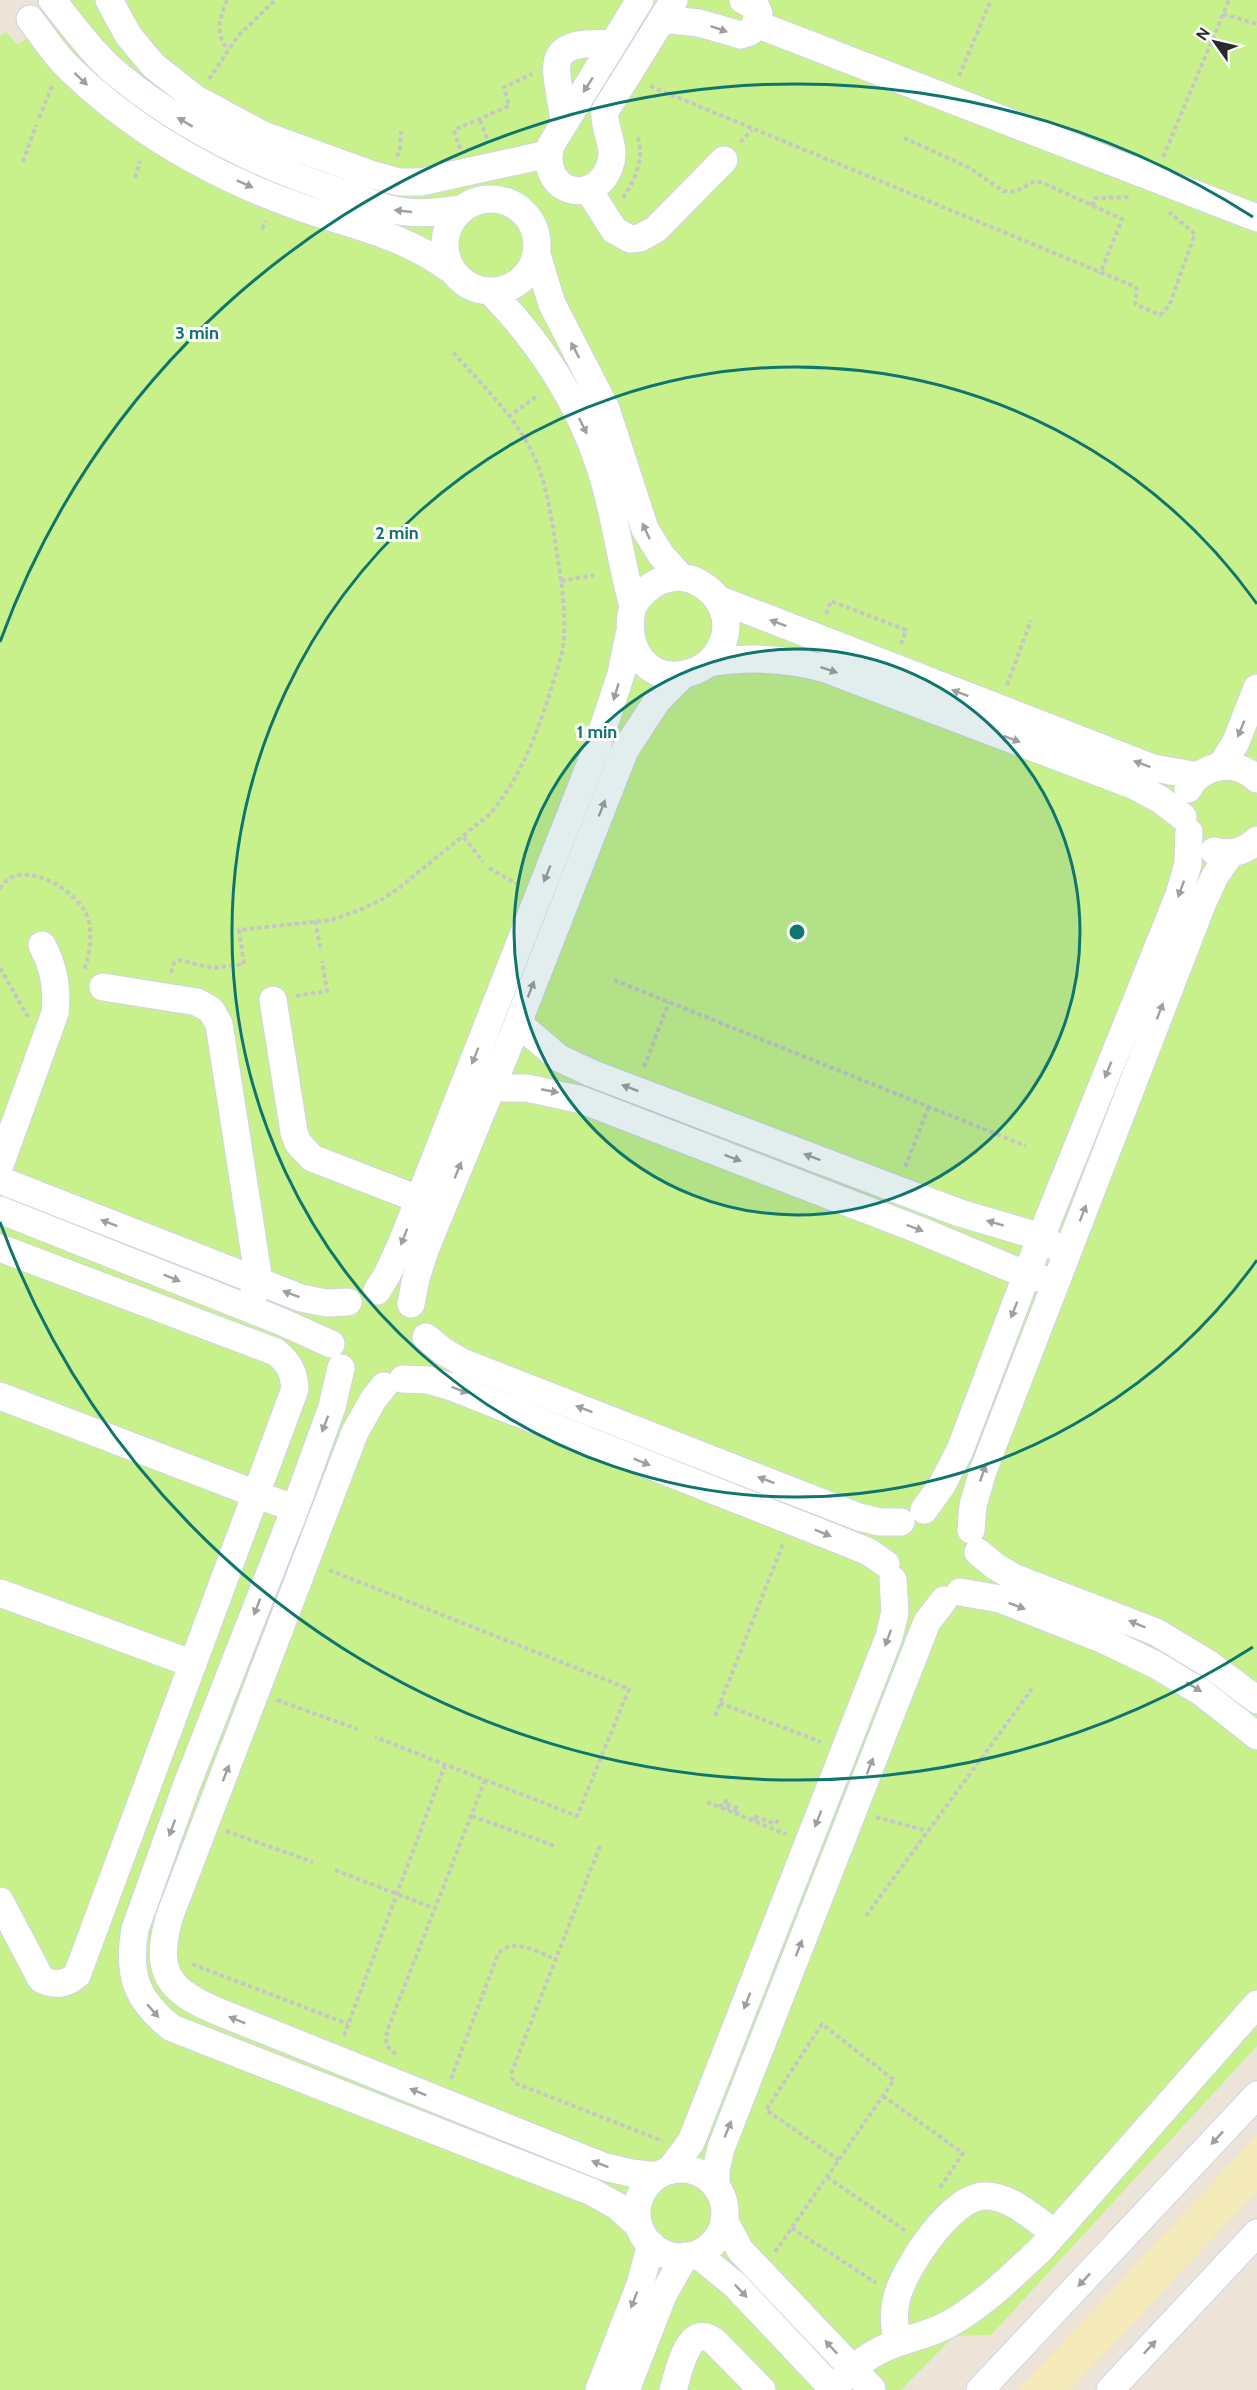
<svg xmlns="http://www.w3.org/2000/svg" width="1257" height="2390" viewBox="0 0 1257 2390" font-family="Cabin,sans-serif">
  <rect width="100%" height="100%" fill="#ede4d9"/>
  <path fill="#f5eab9" d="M 1257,2135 L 1257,2191 L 1070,2390 L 1018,2390 Z"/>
  <path fill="#c9f18b" d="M 52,0 L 1257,0 L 1257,2046 L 991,2335 L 954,2336 L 901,2390 L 0,2390 L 0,36 L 6,32 L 18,45 L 34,32 L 26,22 Z"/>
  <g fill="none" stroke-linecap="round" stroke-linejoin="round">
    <defs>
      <path id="minor" d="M 52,0 C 74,27 94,56 122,78 C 187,131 266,168 346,194 C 362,199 378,207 394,210 C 416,215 439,212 462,209
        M 109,0 L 128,35 L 142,52 L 154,66 L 196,99 L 263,135 L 370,174 L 399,182 L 421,182 L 548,154
        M 640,0 L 551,145 C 538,194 596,208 610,165 C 617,146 603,130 605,111 L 674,0
        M 30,19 C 41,33 51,49 63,62 C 127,127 212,176 297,206 C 352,226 403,234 451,270
        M 662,19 L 699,23 L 741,35 L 750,32 L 754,27 L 759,14 L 756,7 L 743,0
        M 756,24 L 1257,218
        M 564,123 C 559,70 535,39 613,44
        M 588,189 L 614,230 L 630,239 L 640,238 L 656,229 L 724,160
        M445 245a46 46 0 1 1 92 0a46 46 0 1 1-92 0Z
        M 537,255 L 552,304 L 606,409 L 645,529 L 661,555 L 681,577
        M 491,292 C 539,341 579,402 600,467 C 615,512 620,560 633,606 C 622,644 645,685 689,673 C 700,670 708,665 715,656 C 755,604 675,539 633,606
        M 718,599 L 1153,768 L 1199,776
        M 710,663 C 750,656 786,658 826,669 L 1135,786 L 1161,800 L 1183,817
        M 1221,766 L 1236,742 L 1257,688
        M 1188,789 C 1202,763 1236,759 1257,779
        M 1214,851 C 1230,855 1245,852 1257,840
        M 103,987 L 197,1002 L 211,1010 L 219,1024 L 259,1281 L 248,1308
        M 273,1000 L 294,1132 L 298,1143 L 312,1158 L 418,1199
        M 518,1023 L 559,1058 L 591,1073 L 896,1189 L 960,1213 L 1041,1237 L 1056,1247
        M 491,1088 L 527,1088 L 582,1100 L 919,1230 L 1027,1275 L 1043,1279
        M 0,1165 L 55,1013 C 58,988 54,967 42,945
        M 0,1180 L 301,1298 L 326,1303 L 348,1302
        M 0,1210 L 280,1321 L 331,1344
        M 0,1248 L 276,1352 C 289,1363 294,1372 295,1389 L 77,1975 C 65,1985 55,1986 41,1979 L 0,1901
        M 377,1291 L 387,1275 L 403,1240 L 597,747 L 621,674 L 629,635
        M 411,1304 L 416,1278 L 425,1250 L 518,1023 L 625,750 L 657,701 L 684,674
        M 426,1337 L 443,1351 L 462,1362 L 859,1517 L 880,1522 L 901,1522
        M 341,1368 L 332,1407 L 295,1509 L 186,1787 L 135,1929 C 127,1974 136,2000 172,2028 L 592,2192 L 617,2206 L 639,2226
        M 403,1379 L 428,1380 L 452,1387 L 852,1545 L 869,1552 L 886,1564
        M 384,1386 L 373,1400 L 355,1432 L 169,1918 C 154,1973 168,1991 219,2012 L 605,2167 L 631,2173 L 657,2176
        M 0,1396 L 295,1509
        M 924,1510 L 942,1485 L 960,1450 L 1041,1237 L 1179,895 L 1188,864 L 1189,832
        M 971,1530 L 973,1505 L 983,1471 L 1203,902 L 1215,876 L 1231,853
        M 978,1552 L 995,1566 L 1013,1577 L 1156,1632 L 1209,1664 L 1257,1700
        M 960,1592 L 1000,1599 L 1104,1640 L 1156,1665 L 1201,1692 L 1257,1736
        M 0,1593 L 193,1664
        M637 2213a44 44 0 1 1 88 0a44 44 0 1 1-88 0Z
        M 669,2171 L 691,2142 L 889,1637 L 895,1612 L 893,1580
        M 716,2186 L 716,2170 L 721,2148 L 927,1622 L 944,1600
        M 724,2220 L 740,2250 L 872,2389
        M 697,2254 L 735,2285 L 834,2390
        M 898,2343 C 894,2328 893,2312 897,2297 C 905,2267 950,2199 983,2196 C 1009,2194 1034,2219 1055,2233
        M 833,2389 C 849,2372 865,2356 887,2347 C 906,2339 928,2335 947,2325 C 982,2306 1011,2277 1040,2250 L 1257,2004
        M 599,2390 L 640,2285 L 651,2244
        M 626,2390 L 663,2295 L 685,2256
        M 673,2390 C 679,2372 688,2318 716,2343 L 762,2390
        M 980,2390 L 1257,2095
        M 1110,2390 L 1257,2233"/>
    </defs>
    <use href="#minor" stroke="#cfd3e4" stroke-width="29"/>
    <path stroke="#c7c7c7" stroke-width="4" stroke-dasharray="4.5 3" stroke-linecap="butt" d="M 227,0 C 220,18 214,33 228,49
      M 1223,14 L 1257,24
      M 959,76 L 991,0
      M 209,79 L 238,36 L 275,0
      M 650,86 L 1134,286 L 1137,289 L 1135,304 L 1160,315 L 1169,306 L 1195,234 L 1169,212
      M 39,118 L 52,86
      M 480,120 L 489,143
      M 904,138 L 968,167 L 1003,191 L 1015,192 L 1033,182 L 1041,182 L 1122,219 L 1100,274
      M 740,142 L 752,130
      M 460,149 L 454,130 L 509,106 L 504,87 L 532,74
      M 397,157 L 400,148 L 401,131
      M 1163,157 L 1229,0
      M 23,162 L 36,125
      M 135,178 L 140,161
      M 623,198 C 636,178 645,158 637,135
      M 1092,206 L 1095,198 L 1130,197
      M 262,229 L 266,221
      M 508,417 L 537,396
      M 561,581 L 594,575
      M 826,614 L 831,601 L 906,630 L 901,644
      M 1007,685 L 1031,620
      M 464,837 L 483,862
      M 489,868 L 517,884
      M 0,889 C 18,856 71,887 85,911 C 94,928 90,953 84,971
      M 315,921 L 321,951
      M 0,968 L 28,1017
      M 171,973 L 174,963 L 180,960 L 212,968 L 244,964 L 239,930 L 331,920 L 362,909 L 381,900 L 399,888 L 490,814 C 522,776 540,727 554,679 C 558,667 563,652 564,639 C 566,606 560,572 555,540 C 550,508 545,477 530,448 C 511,412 479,382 453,352
      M 614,980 L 1026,1146
      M 296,996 L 327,991 L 322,961
      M 644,1067 L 669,1002
      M 905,1167 L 929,1106
      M 329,1570 L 629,1689 L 577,1816 L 375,1737
      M 277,1700 L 357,1729
      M 720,1703 L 821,1742
      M 715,1716 L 783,1544
      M 707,1802 L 786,1834
      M 720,1807 L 721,1805 L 737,1811 L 738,1808 L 724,1803 L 729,1797
      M 472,1816 L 555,1846
      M 876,1817 L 927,1831
      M 757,1820 L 753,1818 L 754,1816 L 775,1824 L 780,1818
      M 226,1831 L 313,1862
      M 600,1846 L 512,2071 L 512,2078 L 515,2083 L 663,2141
      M 335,1870 L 436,1909
      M 866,1916 L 1032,1689
      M 192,1964 L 348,2024
      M 344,2036 L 445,1765
      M 396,2054 L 386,2045 L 387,2031 L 485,1780
      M 451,2079 L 498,1954 C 513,1936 538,1953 556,1959
      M 883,2096 L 963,2153 L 939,2189
      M 827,2177 L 906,2231
      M 792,2228 L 876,2283
      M 775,2252 L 894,2080 L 822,2024 L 766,2110 L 839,2160"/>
    <use href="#minor" stroke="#fff" stroke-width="27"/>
  </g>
  <defs><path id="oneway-solid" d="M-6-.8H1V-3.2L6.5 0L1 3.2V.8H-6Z" transform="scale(1.5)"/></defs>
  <g fill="#9f9f9f">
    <use href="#oneway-solid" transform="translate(719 29) rotate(19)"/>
    <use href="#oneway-solid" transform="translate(81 79) rotate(43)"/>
    <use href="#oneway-solid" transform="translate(588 85) rotate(123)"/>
    <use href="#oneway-solid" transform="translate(185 122) rotate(-149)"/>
    <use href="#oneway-solid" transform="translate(245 184) rotate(24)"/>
    <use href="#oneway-solid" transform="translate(403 211) rotate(-174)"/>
    <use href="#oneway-solid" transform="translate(575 350) rotate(-118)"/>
    <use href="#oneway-solid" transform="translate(583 426) rotate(64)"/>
    <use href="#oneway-solid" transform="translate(646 531) rotate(-115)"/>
    <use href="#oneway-solid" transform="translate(778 623) rotate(-159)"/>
    <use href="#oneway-solid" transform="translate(829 670) rotate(18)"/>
    <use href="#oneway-solid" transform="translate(616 692) rotate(107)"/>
    <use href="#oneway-solid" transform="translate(960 693) rotate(-159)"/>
    <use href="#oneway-solid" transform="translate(1241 729) rotate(112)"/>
    <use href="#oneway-solid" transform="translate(1012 739) rotate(21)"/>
    <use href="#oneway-solid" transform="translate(1142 764) rotate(-159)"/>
    <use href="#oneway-solid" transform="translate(602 808) rotate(-69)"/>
    <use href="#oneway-solid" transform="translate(547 874) rotate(112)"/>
    <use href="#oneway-solid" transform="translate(1181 889) rotate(110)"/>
    <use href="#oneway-solid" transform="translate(531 989) rotate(-69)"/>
    <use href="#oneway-solid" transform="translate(1160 1011) rotate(-69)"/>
    <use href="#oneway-solid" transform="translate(475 1056) rotate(112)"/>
    <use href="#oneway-solid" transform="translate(1108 1070) rotate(112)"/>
    <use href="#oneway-solid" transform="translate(630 1088) rotate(-159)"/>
    <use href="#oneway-solid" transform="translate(550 1091) rotate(11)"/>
    <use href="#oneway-solid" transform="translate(812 1157) rotate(-159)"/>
    <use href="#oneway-solid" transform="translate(733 1158) rotate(21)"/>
    <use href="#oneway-solid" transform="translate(458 1170) rotate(-68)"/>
    <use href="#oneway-solid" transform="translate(1083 1213) rotate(-69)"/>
    <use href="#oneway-solid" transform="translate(109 1223) rotate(-159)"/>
    <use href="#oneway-solid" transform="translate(995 1223) rotate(-164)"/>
    <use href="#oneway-solid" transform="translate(915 1228) rotate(21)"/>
    <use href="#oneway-solid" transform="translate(404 1237) rotate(111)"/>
    <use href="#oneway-solid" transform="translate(172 1278) rotate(22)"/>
    <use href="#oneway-solid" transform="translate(291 1294) rotate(-159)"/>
    <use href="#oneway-solid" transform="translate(1014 1310) rotate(111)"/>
    <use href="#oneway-solid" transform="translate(460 1390) rotate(21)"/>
    <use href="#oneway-solid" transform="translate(584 1409) rotate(-159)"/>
    <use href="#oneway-solid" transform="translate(325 1424) rotate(111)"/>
    <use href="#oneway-solid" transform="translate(642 1462) rotate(22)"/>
    <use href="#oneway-solid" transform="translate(983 1473) rotate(-71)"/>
    <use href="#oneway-solid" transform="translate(766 1480) rotate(-159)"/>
    <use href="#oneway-solid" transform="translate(823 1533) rotate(22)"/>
    <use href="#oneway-solid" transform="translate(1017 1606) rotate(21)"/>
    <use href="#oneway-solid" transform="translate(257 1607) rotate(111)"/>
    <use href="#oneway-solid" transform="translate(1137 1624) rotate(-158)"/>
    <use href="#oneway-solid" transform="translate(888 1638) rotate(110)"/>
    <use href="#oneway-solid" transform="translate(1194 1687) rotate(32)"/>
    <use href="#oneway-solid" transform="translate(870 1766) rotate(-69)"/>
    <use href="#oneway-solid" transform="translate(226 1773) rotate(-69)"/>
    <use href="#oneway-solid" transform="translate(818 1819) rotate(111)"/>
    <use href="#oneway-solid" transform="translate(172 1828) rotate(110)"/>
    <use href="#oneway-solid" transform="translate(799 1948) rotate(-69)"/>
    <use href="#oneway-solid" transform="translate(747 2001) rotate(111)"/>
    <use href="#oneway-solid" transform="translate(153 2011) rotate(49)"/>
    <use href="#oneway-solid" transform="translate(237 2020) rotate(-158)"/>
    <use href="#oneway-solid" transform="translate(418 2092) rotate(-158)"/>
    <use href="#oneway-solid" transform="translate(728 2129) rotate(-68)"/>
    <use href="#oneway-solid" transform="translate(1217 2138) rotate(133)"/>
    <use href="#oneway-solid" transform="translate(600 2164) rotate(-159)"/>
    <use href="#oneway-solid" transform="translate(1084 2280) rotate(133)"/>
    <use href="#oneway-solid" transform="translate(741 2291) rotate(46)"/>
    <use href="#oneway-solid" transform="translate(634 2300) rotate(111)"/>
    <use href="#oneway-solid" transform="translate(831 2347) rotate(-133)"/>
    <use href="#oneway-solid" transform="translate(1150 2347) rotate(-47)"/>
  </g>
  <circle cx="797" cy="932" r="283" fill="#0f766e" fill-opacity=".12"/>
  <g fill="none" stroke="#0f766e" stroke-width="3">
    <circle cx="797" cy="932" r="283"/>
    <path d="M1257 1260A565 565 0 1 1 1257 604"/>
    <path d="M1253 1647A848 848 0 0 1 0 1222M0 642A848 848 0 0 1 1253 217"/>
  </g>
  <circle cx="797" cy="932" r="9" fill="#0f766e" stroke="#fff" stroke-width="3"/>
  <g font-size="18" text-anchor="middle" font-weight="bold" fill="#0f766e" stroke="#fff" stroke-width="6" stroke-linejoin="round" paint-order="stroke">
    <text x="197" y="339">3 min</text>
    <text x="397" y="539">2 min</text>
    <text x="597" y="738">1 min</text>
  </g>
  <g transform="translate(1215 42) rotate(304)" stroke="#ffffff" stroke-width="4.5" paint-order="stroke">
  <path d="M0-4.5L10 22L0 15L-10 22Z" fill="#292929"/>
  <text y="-9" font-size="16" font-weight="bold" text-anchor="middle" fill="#292929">N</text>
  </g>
</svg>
